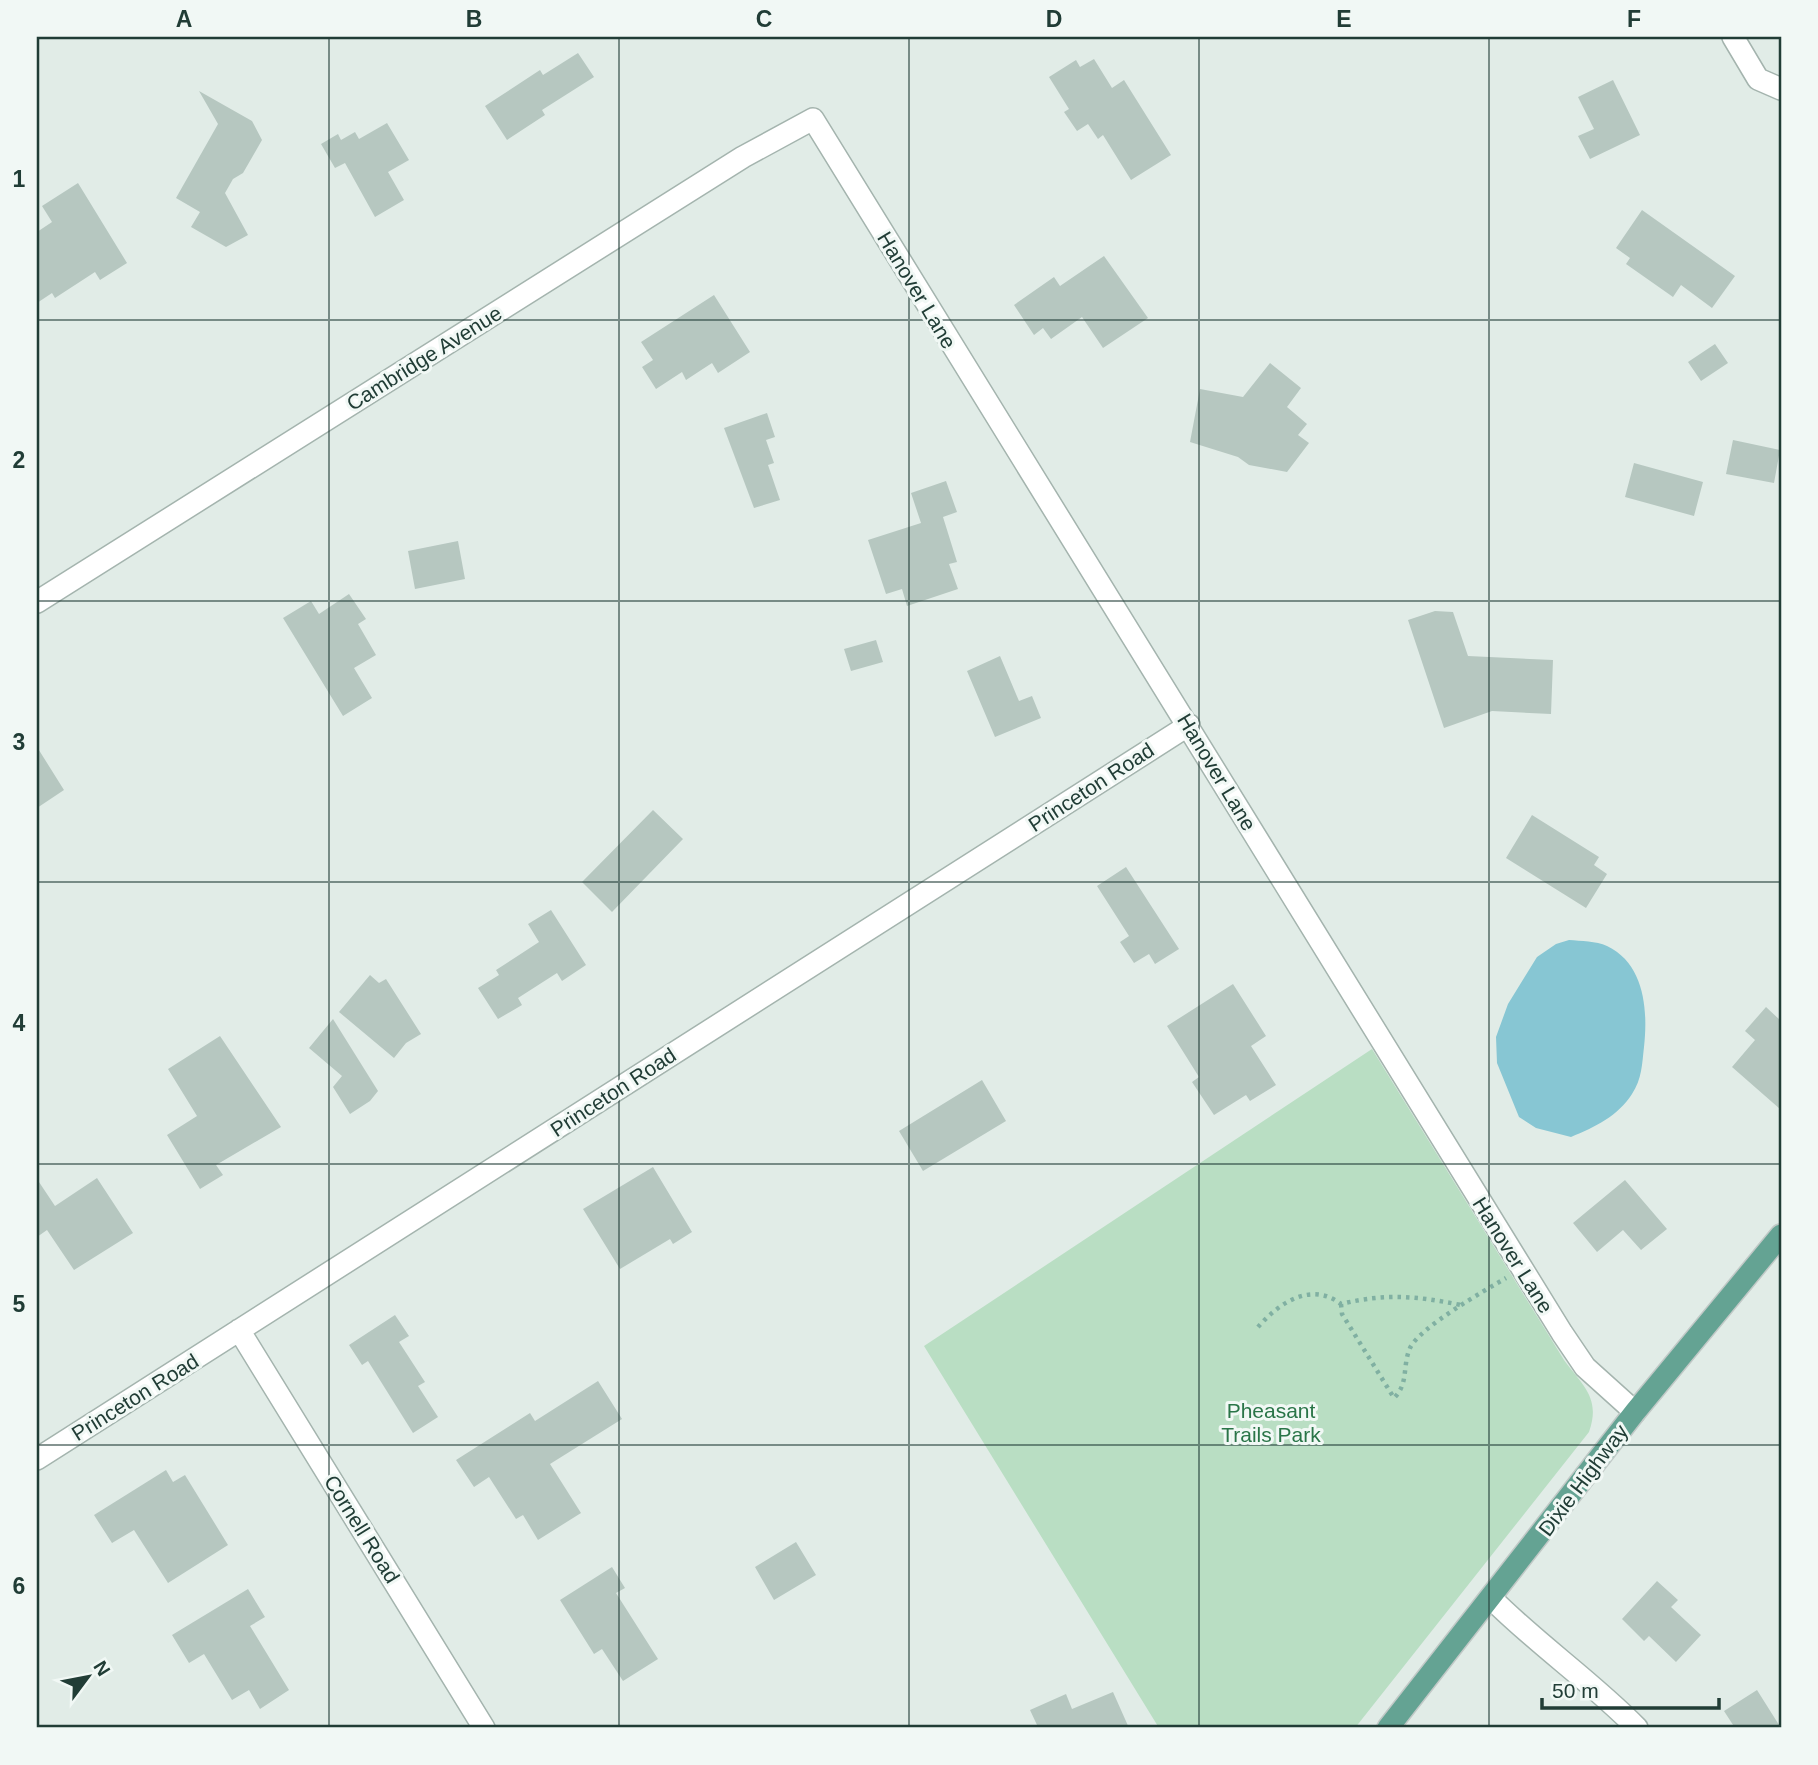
<svg xmlns="http://www.w3.org/2000/svg" width="1818" height="1765" viewBox="0 0 1818 1765" font-family="Arial,sans-serif">
  <rect width="100%" height="100%" fill="#e1ece7"/>
  <path fill="#b9dec3" d="M 1372,1049 L 1564,1360 C 1583,1386 1601,1398 1589,1432 L 1355,1728 L 1159,1728 L 924,1346 Z"/>
  <path fill="#87c6d3" d="M 1569,940 C 1581,941 1596,941 1607,946 C 1645,964 1648,1011 1644,1047 C 1642,1064 1642,1079 1632,1094 C 1618,1116 1595,1127 1571,1137 L 1536,1128 L 1519,1117 L 1497,1063 L 1496,1037 L 1508,1004 L 1537,957 L 1556,944 Z"/>
  <path fill="#b6c7c0" d="M 578,53 L 594,77 L 542,110 L 545,115 L 507,140 L 485,106 L 540,70 L 543,75 Z
    M 1094,59 L 1112,88 L 1124,80 L 1171,155 L 1131,180 L 1103,135 L 1098,139 L 1088,124 L 1077,131 L 1064,112 L 1069,109 L 1049,77 L 1076,60 L 1080,67 Z
    M 1613,80 L 1640,135 L 1590,159 L 1578,136 L 1594,129 L 1578,97 Z
    M 199,91 L 252,121 L 262,140 L 243,173 L 233,179 L 225,193 L 248,235 L 226,247 L 191,227 L 200,212 L 176,198 L 218,124 Z
    M 387,123 L 409,160 L 388,172 L 404,200 L 375,217 L 345,163 L 335,168 L 321,144 L 338,134 L 341,140 L 355,132 L 359,139 Z
    M 78,183 L 127,263 L 100,280 L 95,272 L 55,298 L 52,293 L 37,303 L 37,232 L 52,222 L 42,206 Z
    M 1642,210 L 1735,276 L 1712,308 L 1681,285 L 1673,297 L 1626,264 L 1630,258 L 1616,248 Z
    M 1104,256 L 1148,318 L 1103,348 L 1082,317 L 1051,339 L 1043,328 L 1034,335 L 1014,305 L 1054,277 L 1060,286 Z
    M 714,295 L 750,352 L 718,373 L 712,363 L 686,380 L 682,372 L 656,389 L 642,367 L 653,360 L 641,342 Z
    M 1715,344 L 1728,363 L 1701,381 L 1688,362 Z
    M 1270,363 L 1301,388 L 1287,407 L 1307,424 L 1298,435 L 1309,443 L 1287,472 L 1249,465 L 1238,457 L 1190,442 L 1200,389 L 1243,397 Z
    M 767,413 L 775,437 L 766,440 L 774,463 L 768,465 L 780,500 L 754,508 L 724,428 Z
    M 1733,440 L 1780,450 L 1774,483 L 1726,474 Z
    M 1634,463 L 1703,482 L 1694,516 L 1625,497 Z
    M 946,481 L 957,512 L 943,517 L 957,562 L 949,564 L 958,589 L 907,606 L 902,589 L 886,594 L 868,540 L 921,523 L 911,493 Z
    M 458,541 L 465,579 L 415,589 L 408,551 Z
    M 349,594 L 366,619 L 358,624 L 376,655 L 354,668 L 372,698 L 343,716 L 283,618 L 311,601 L 319,614 Z
    M 1435,611 L 1453,612 L 1468,656 L 1553,660 L 1551,714 L 1492,711 L 1444,728 L 1408,620 Z
    M 876,640 L 883,662 L 851,671 L 844,649 Z
    M 1000,656 L 1019,701 L 1032,696 L 1041,718 L 995,737 L 967,671 Z
    M 37,747 L 64,790 L 37,808 Z
    M 653,810 L 683,839 L 612,912 L 582,882 Z
    M 1532,815 L 1599,857 L 1594,865 L 1607,874 L 1586,908 L 1506,858 Z
    M 1126,867 L 1179,949 L 1155,964 L 1149,954 L 1134,963 L 1120,942 L 1129,936 L 1097,886 Z
    M 551,910 L 586,965 L 562,981 L 557,973 L 518,998 L 522,1005 L 498,1019 L 478,988 L 499,975 L 496,970 L 539,942 L 528,924 Z
    M 370,975 L 379,983 L 386,979 L 421,1034 L 406,1043 L 394,1058 L 339,1012 Z
    M 1233,984 L 1266,1036 L 1251,1046 L 1276,1085 L 1250,1101 L 1246,1095 L 1214,1115 L 1192,1082 L 1199,1077 L 1167,1026 Z
    M 1766,1007 L 1781,1021 L 1781,1110 L 1732,1067 L 1755,1040 L 1745,1031 Z
    M 333,1019 L 378,1091 L 370,1101 L 350,1114 L 333,1087 L 342,1076 L 309,1048 Z
    M 220,1036 L 281,1127 L 216,1165 L 223,1175 L 200,1189 L 167,1135 L 197,1116 L 168,1069 Z
    M 982,1080 L 1006,1121 L 923,1171 L 899,1131 Z
    M 653,1167 L 692,1232 L 673,1244 L 670,1239 L 620,1269 L 583,1209 Z
    M 97,1178 L 133,1233 L 74,1270 L 47,1230 L 37,1237 L 37,1179 L 55,1206 Z
    M 1625,1180 L 1667,1229 L 1641,1250 L 1623,1230 L 1597,1252 L 1573,1223 Z
    M 395,1315 L 409,1336 L 399,1342 L 425,1382 L 418,1386 L 438,1417 L 413,1433 L 368,1361 L 362,1365 L 349,1345 Z
    M 598,1381 L 622,1419 L 550,1464 L 581,1513 L 538,1540 L 523,1515 L 516,1519 L 489,1477 L 474,1487 L 456,1460 L 530,1413 L 535,1421 Z
    M 166,1470 L 173,1482 L 185,1475 L 228,1545 L 168,1583 L 134,1530 L 112,1543 L 94,1515 Z
    M 796,1542 L 816,1575 L 774,1600 L 755,1567 Z
    M 612,1567 L 625,1588 L 616,1593 L 658,1659 L 623,1681 L 602,1649 L 594,1654 L 560,1600 Z
    M 1657,1581 L 1678,1600 L 1671,1607 L 1701,1635 L 1676,1662 L 1649,1636 L 1644,1641 L 1622,1619 Z
    M 248,1589 L 265,1617 L 250,1626 L 289,1690 L 260,1709 L 249,1690 L 232,1700 L 204,1654 L 189,1663 L 172,1635 Z
    M 1757,1690 L 1781,1728 L 1735,1728 L 1724,1711 Z
    M 1113,1692 L 1129,1728 L 1029,1728 L 1037,1725 L 1030,1710 L 1066,1694 L 1072,1709 Z"/>
  <g fill="none" stroke-linecap="round" stroke-linejoin="round">
    <defs>
      <path id="minor" d="M 1733,37 L 1758,79 L 1781,89
        M 37,602 L 743,157 L 813,119 L 1562,1333 L 1585,1367 L 1635,1412
        M 239,1330 L 484,1728
        M 37,1459 L 1189,725
        M 1492,1599 C 1538,1645 1592,1682 1637,1728"/>
      <path id="major" d="M 1388,1728 L 1635,1412 L 1781,1235"/>
    </defs>
    <use href="#minor" stroke="#a4b4ae" stroke-width="24"/>
    <use href="#major" stroke="#c1c9c7" stroke-width="24"/>
    <path stroke="#80b0a2" stroke-width="4.5" stroke-dasharray="3.5 5" stroke-linecap="butt" d="M 1341,1304 L 1342,1314 L 1394,1398 C 1409,1383 1402,1367 1410,1348 C 1420,1327 1484,1291 1506,1278
      M 1258,1327 C 1279,1303 1311,1281 1341,1304 C 1386,1293 1416,1296 1461,1305"/>
    <use href="#minor" stroke="#fff" stroke-width="21"/>
    <use href="#major" stroke="#64a393" stroke-width="21"/>
  </g>
  <path fill="none" stroke="#213d36" stroke-width="2" stroke-opacity="0.55" d="M 329,37 L 329,1728M 619,37 L 619,1728M 909,37 L 909,1728M 1199,37 L 1199,1728M 1489,37 L 1489,1728M 37,320 L 1781,320M 37,601 L 1781,601M 37,882 L 1781,882M 37,1164 L 1781,1164M 37,1445 L 1781,1445"/>
  <g text-anchor="middle" dominant-baseline="central" stroke-width="6" stroke-linejoin="round" paint-order="stroke">
    <g font-size="21" fill="#213d36" stroke="#f1f8f5">
      <text transform="translate(917 290) rotate(59)">Hanover Lane</text>
      <text transform="translate(424 358) rotate(-32)">Cambridge Avenue</text>
      <text transform="translate(1217 772) rotate(59)">Hanover Lane</text>
      <text transform="translate(1091 787) rotate(-33)">Princeton Road</text>
      <text transform="translate(613 1092) rotate(-33)">Princeton Road</text>
      <text transform="translate(1513 1255) rotate(58)">Hanover Lane</text>
      <text transform="translate(135 1397) rotate(-32)">Princeton Road</text>
      <text transform="translate(1583 1480) rotate(-53)">Dixie Highway</text>
      <text transform="translate(362 1529) rotate(58)">Cornell Road</text>
    </g>
    <g font-size="21" fill="#2a7548" stroke="#f1f8f5">
      <text x="1271" y="1410">Pheasant<tspan x="1271" dy="24">Trails Park</tspan></text>
    </g>
  </g>
  <rect width="1818" height="1765" fill="none" stroke="#f1f8f5" stroke-width="77"/>
  <g transform="translate(88 1677) rotate(58)" stroke="#f1f8f5" stroke-width="5" paint-order="stroke">
  <path d="M0-5L12 26L0 18L-12 26Z" fill="#213d36"/>
  <text y="-10" font-size="19" font-weight="bold" text-anchor="middle" fill="#213d36">N</text>
  </g>
  <path d="M1542 1698v10h177v-10" fill="none" stroke="#213d36" stroke-width="3.5"/>
  <text x="1552" y="1698" font-size="21" fill="#213d36" stroke="#f1f8f5" stroke-width="5" paint-order="stroke">50 m</text>
  <rect x="38" y="38" width="1742" height="1688" fill="none" stroke="#213d36" stroke-width="2.5"/>
  <g font-size="23" text-anchor="middle" font-weight="bold" fill="#213d36">
    <text x="184" y="27">A</text>
    <text x="474" y="27">B</text>
    <text x="764" y="27">C</text>
    <text x="1054" y="27">D</text>
    <text x="1344" y="27">E</text>
    <text x="1634" y="27">F</text>
    <text x="19" y="187">1</text>
    <text x="19" y="468">2</text>
    <text x="19" y="750">3</text>
    <text x="19" y="1031">4</text>
    <text x="19" y="1312">5</text>
    <text x="19" y="1594">6</text>
  </g>
</svg>
